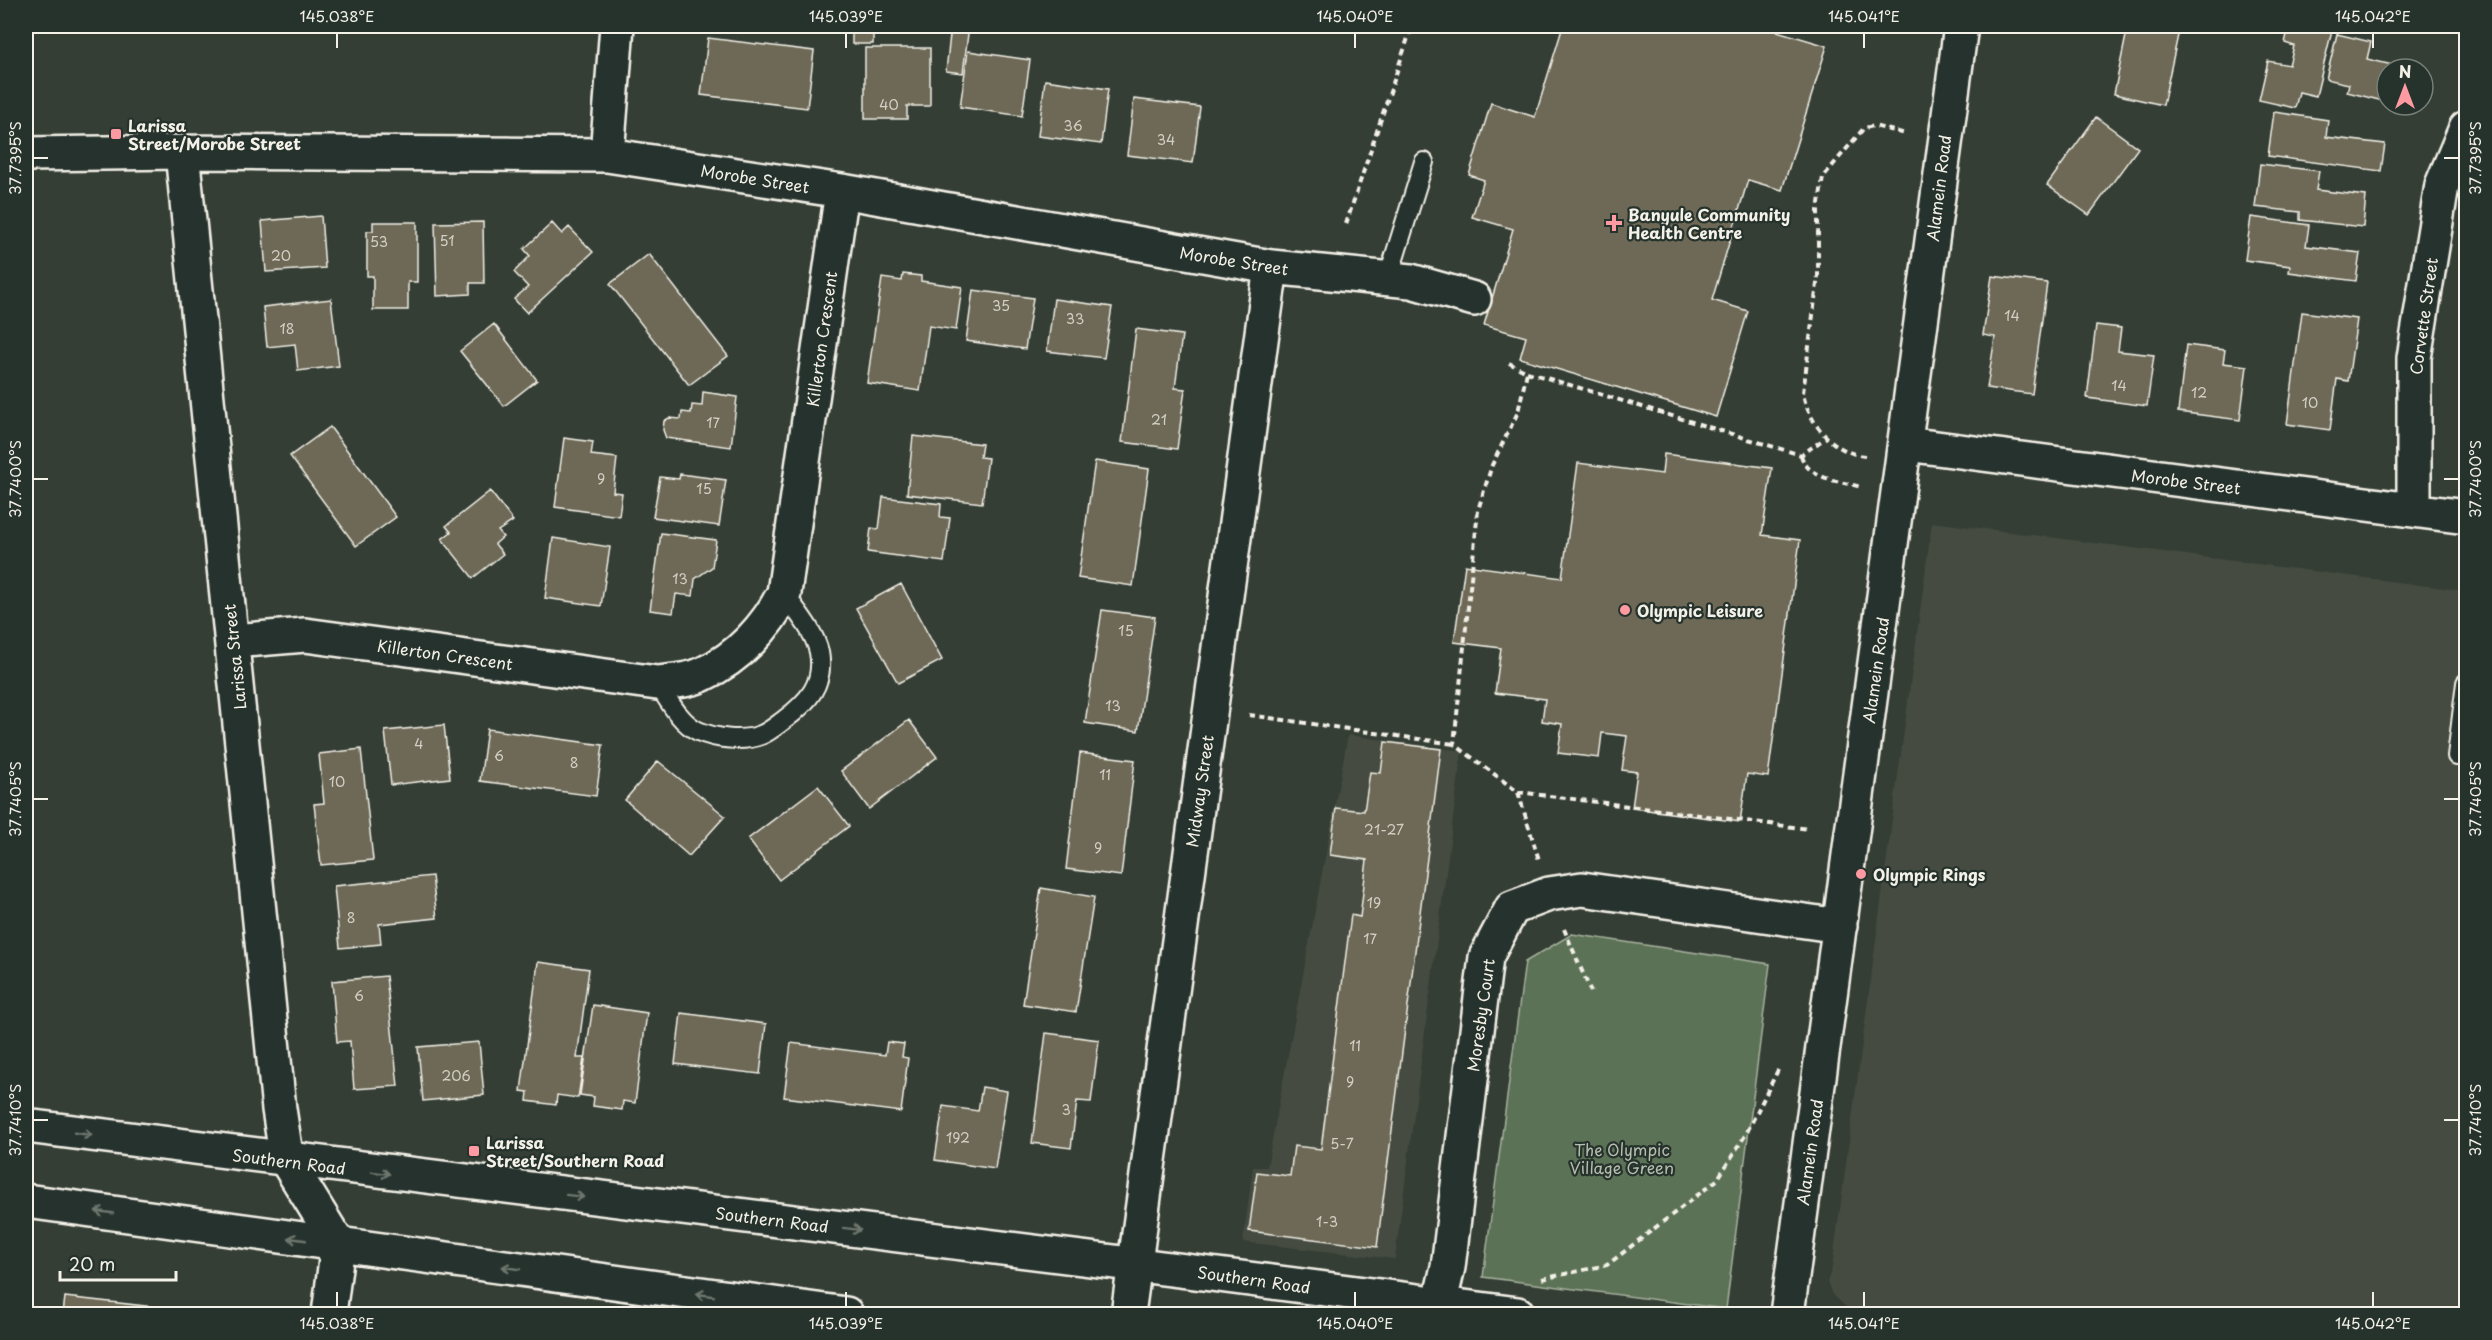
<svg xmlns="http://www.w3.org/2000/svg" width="2492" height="1340" viewBox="0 0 2492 1340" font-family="'Playpen Sans',sans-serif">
  <rect width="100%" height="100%" fill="#343e35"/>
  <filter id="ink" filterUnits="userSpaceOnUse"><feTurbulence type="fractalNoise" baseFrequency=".0167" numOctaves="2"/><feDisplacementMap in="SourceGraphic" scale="12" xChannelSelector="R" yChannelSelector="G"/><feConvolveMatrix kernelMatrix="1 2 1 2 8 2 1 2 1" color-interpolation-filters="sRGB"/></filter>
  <g filter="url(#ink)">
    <path fill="#454b3f" d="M 1932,522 L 2466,591 L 2466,1314 L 1862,1314 L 1852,1313 L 1832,1294 L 1827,1282 L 1832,1268 Z
      M 1348,735 L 1462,751 L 1395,1259 L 1243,1242 L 1253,1167 L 1267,1167 Z"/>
    <path fill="#5b7256" stroke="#a8b29f" stroke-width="1.5" d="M 1572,934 L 1770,964 L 1726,1309 L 1483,1277 L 1525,962 Z"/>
    <path fill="#6d6956" stroke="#f4f1e8" stroke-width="1.5" d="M 852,26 L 873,26 L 873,44 L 852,44 Z
      M 951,26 L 969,26 L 963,73 L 946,71 Z
      M 1563,26 L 1760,26 L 1827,46 L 1782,190 L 1748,180 L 1712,300 L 1748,311 L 1716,417 L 1520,358 L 1526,337 L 1484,325 L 1513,229 L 1472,217 L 1484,180 L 1469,175 L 1491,103 L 1535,117 Z
      M 2128,26 L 2180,26 L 2163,105 L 2114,94 Z
      M 2289,26 L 2333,26 L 2316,96 L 2299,92 L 2295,108 L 2259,100 L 2268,61 L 2289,65 L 2294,46 L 2285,43 Z
      M 2337,34 L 2371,42 L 2367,59 L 2409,69 L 2387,69 L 2387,102 L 2347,92 L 2349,84 L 2326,79 Z
      M 708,38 L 814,51 L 807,108 L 701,95 Z
      M 865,48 L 930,48 L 930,106 L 907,106 L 907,119 L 865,119 Z
      M 968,51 L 1030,60 L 1022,116 L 960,107 Z
      M 1045,80 L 1108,89 L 1101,144 L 1038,136 Z
      M 1134,99 L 1200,107 L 1193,163 L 1127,155 Z
      M 2274,112 L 2328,120 L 2326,137 L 2385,144 L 2381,171 L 2268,156 Z
      M 2096,117 L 2138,148 L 2089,215 L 2047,185 Z
      M 2260,164 L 2319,171 L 2316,190 L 2366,196 L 2363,227 L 2300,220 L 2300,212 L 2255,207 Z
      M 321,216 L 325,268 L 266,272 L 262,221 Z
      M 2251,217 L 2309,225 L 2306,246 L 2360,253 L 2356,281 L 2289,272 L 2290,266 L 2245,260 Z
      M 373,222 L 417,222 L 417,282 L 408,282 L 408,310 L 373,310 L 373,276 L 367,276 L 367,231 L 373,231 Z
      M 483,222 L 484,283 L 470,283 L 470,294 L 437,296 L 435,223 Z
      M 552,223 L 562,234 L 569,227 L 593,252 L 527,313 L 514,299 L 528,287 L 514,272 L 530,256 L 524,249 Z
      M 649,254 L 728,356 L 689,385 L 610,284 Z
      M 903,274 L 921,276 L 921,281 L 962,287 L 956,330 L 929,326 L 920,391 L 867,383 L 882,278 L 902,281 Z
      M 1992,276 L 2047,283 L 2032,394 L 1987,388 L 1995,337 L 1983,335 Z
      M 973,290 L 1033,298 L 1025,349 L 966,341 Z
      M 331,299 L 339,366 L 298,371 L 295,344 L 267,347 L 263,307 Z
      M 1054,299 L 1112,307 L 1104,358 L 1047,351 Z
      M 2302,312 L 2357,319 L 2348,381 L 2337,379 L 2330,430 L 2287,424 Z
      M 494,324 L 537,380 L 504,406 L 460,351 Z
      M 2096,325 L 2121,328 L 2118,351 L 2154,355 L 2147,406 L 2087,398 Z
      M 1136,329 L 1182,335 L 1175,388 L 1185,389 L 1177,449 L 1122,442 Z
      M 2186,345 L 2225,350 L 2223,363 L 2247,366 L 2240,420 L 2178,412 Z
      M 703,392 L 737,397 L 731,447 L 666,438 L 663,430 L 664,421 L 669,418 L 681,419 L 682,412 L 691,413 L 692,405 L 702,406 Z
      M 330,427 L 396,517 L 356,546 L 290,456 Z
      M 913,436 L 982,444 L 980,457 L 988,458 L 982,503 L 907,494 Z
      M 564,438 L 593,442 L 591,455 L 617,458 L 613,492 L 622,493 L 619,516 L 555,507 Z
      M 1664,454 L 1772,468 L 1762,535 L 1800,540 L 1768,777 L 1747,774 L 1740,822 L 1632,808 L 1637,772 L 1622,770 L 1627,736 L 1602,733 L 1599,758 L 1558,753 L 1562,724 L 1542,721 L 1545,699 L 1495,693 L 1501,648 L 1454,642 L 1465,565 L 1562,578 L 1578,463 L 1662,474 Z
      M 1095,461 L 1149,469 L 1133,586 L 1078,578 Z
      M 680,474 L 726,480 L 719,526 L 653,517 L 660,477 L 679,479 Z
      M 490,491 L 513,521 L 498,531 L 503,537 L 495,544 L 503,554 L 473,578 L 442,539 L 451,532 L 446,526 Z
      M 883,497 L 941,504 L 940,517 L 950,518 L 944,562 L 868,552 L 871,528 L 879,529 Z
      M 661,533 L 716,540 L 712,567 L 695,579 L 693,596 L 676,594 L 673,613 L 650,610 Z
      M 553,538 L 610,547 L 601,606 L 545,598 Z
      M 901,584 L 942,660 L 898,683 L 856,608 Z
      M 1102,610 L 1155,617 L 1138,731 L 1085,723 Z
      M 909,720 L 937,757 L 869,809 L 841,771 Z
      M 444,725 L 450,778 L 391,785 L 385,731 Z
      M 487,729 L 603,745 L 596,796 L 480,781 Z
      M 1385,742 L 1441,749 L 1377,1247 L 1249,1231 L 1257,1172 L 1290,1176 L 1294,1146 L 1321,1149 L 1351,915 L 1360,917 L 1367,860 L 1330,855 L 1336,808 L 1364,811 L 1370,772 L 1381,773 Z
      M 361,749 L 373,860 L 321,865 L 314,804 L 324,803 L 319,754 Z
      M 1080,753 L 1135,760 L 1121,876 L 1066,869 Z
      M 658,761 L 725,816 L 689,856 L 625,800 Z
      M 818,786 L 849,826 L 779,880 L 748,839 Z
      M 432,876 L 437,918 L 379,924 L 381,944 L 340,948 L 334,886 Z
      M 1041,888 L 1094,897 L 1076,1012 L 1023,1004 Z
      M 538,962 L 589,969 L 577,1058 L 584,1058 L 578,1098 L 557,1095 L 556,1105 L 527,1101 L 528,1092 L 521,1091 Z
      M 386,976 L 398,1086 L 354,1089 L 350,1041 L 337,1042 L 332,981 Z
      M 593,1005 L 647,1013 L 635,1103 L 623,1101 L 622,1110 L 593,1106 L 594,1097 L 580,1095 Z
      M 681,1013 L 766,1024 L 760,1074 L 675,1064 Z
      M 1046,1033 L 1099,1040 L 1091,1102 L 1077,1101 L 1071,1148 L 1032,1143 Z
      M 479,1042 L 484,1095 L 423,1101 L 418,1047 Z
      M 887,1042 L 904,1044 L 902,1057 L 908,1058 L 901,1112 L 784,1097 L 791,1043 L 885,1055 Z
      M 982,1087 L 1007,1091 L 995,1169 L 935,1160 L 943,1106 L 978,1111 Z
      M 65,1297 L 154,1307 L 153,1314 L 63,1314 Z
      M 176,1308 L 207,1313 L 207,1314 L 175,1314 Z"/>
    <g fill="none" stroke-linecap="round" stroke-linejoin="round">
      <defs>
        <path id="lane" d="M 1388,278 L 1424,162
          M 657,683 C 668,699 680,723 698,731 C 716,739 743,742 761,735 C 769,732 777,725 784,720 C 808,702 825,684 819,652 C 814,630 796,611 784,593
          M 2457,756 L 2466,683"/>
        <path id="street" d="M 182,152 L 279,1109 L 287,1161 L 338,1244 L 329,1314
          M 26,154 L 182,152 L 607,155 L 842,191 L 1271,267 L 1411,281 L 1474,299
          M 607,155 L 617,26
          M 1906,444 L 2466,517
          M 2414,510 L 2414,358 L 2442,185 L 2466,128
          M 233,641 L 305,635 L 657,683 C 673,681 689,681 703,674 C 738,658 767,627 784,593 L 842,191
          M 1128,1314 L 1271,267
          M 1437,1314 L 1448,1267 L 1486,957 L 1512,908 L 1549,894 L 1582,889 L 1840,926
          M 1787,1314 L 1961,26"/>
        <path id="primary" d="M 26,1126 C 522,1193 1021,1247 1518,1314
          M 26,1201 L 846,1314"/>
      </defs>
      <use href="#lane" stroke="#f4f1e8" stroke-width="22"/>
      <use href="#street" stroke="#f4f1e8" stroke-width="38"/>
      <use href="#primary" stroke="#f4f1e8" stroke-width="38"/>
      <path stroke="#f4f1e8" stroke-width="4" stroke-dasharray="6 4.5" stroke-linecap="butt" d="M 1346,224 L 1412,26
        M 1509,363 L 1527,372 L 1518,412 L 1492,465 L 1478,510 L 1454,744 L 1518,792 L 1539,860
        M 1527,372 L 1801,455 L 1827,437
        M 1801,455 C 1807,479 1840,481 1861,487
        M 1865,456 C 1834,453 1808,423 1803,393 L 1818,276 L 1818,210 L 1823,177 L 1864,128 L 1874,126 L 1906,134
        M 1249,715 L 1454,744
        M 1518,792 L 1809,829
        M 1564,929 L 1591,992
        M 1542,1279 L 1607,1265 L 1717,1180 L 1746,1134 L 1780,1066"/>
      <use href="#lane" stroke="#26332d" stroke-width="18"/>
      <use href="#street" stroke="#26332d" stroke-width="33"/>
      <use href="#primary" stroke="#26332d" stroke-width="33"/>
    </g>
    <defs><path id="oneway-shaft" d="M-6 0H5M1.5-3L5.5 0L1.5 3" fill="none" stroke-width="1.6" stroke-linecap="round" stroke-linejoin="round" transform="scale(1.5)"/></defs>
    <g stroke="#6e766e">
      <use href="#oneway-shaft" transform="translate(83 1134) rotate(8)"/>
      <use href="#oneway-shaft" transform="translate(381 1173) rotate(7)"/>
      <use href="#oneway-shaft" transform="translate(575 1196) rotate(7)"/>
      <use href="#oneway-shaft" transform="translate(104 1212) rotate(-172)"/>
      <use href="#oneway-shaft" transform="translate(852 1229) rotate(7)"/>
      <use href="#oneway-shaft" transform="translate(297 1239) rotate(-172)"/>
      <use href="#oneway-shaft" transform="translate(511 1268) rotate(-172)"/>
      <use href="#oneway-shaft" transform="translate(705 1295) rotate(-172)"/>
    </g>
  </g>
  <path fill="none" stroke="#f4f1e8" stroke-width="2" d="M 337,33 L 337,48M 846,33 L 846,48M 1355,33 L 1355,48M 1864,33 L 1864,48M 2373,33 L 2373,48M 33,158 L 48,158M 2444,158 L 2459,158M 33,479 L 48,479M 2444,479 L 2459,479M 33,799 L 48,799M 2444,799 L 2459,799M 33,1120 L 48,1120M 2444,1120 L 2459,1120M 337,1292 L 337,1307M 846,1292 L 846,1307M 1355,1292 L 1355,1307M 1864,1292 L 1864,1307M 2373,1292 L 2373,1307"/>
  <g fill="#ff9aa2" stroke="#26332d" stroke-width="2">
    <rect x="110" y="128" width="12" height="12" rx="3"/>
    <path d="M1611 214h6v6h6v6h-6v6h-6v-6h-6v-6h6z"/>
    <circle cx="1625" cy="610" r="6"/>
    <circle cx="1861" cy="874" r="6"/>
    <rect x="468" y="1145" width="12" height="12" rx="3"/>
  </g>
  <g text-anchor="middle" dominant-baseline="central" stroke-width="4.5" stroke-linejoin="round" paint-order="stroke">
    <g font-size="14" fill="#d2cfc4">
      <text x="889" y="104">40</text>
      <text x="1073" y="125">36</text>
      <text x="1166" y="139">34</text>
      <text x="447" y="240">51</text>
      <text x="379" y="241">53</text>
      <text x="281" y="255">20</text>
      <text x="1001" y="305">35</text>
      <text x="2012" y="315">14</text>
      <text x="1075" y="318">33</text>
      <text x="287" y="328">18</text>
      <text x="2119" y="385">14</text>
      <text x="2199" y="392">12</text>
      <text x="2310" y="402">10</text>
      <text x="1159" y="419">21</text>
      <text x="713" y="422">17</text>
      <text x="601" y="478">9</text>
      <text x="704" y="488">15</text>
      <text x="680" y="578">13</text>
      <text x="1126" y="630">15</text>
      <text x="1113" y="705">13</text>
      <text x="419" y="743">4</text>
      <text x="499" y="755">6</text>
      <text x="574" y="762">8</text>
      <text x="1105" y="774">11</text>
      <text x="337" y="781">10</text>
      <text x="1384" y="829">21-27</text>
      <text x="1098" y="847">9</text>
      <text x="1374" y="902">19</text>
      <text x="351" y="917">8</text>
      <text x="1370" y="938">17</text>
      <text x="359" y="995">6</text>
      <text x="1355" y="1045">11</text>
      <text x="456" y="1075">206</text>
      <text x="1350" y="1081">9</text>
      <text x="1066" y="1109">3</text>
      <text x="958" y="1137">192</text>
      <text x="1342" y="1143">5-7</text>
      <text x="1327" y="1221">1-3</text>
    </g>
    <g font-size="16" font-weight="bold" fill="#f4f1e8" stroke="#26332d" text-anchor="start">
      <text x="128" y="125">Larissa<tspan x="128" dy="18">Street/Morobe Street</tspan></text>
      <text x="1628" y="214">Banyule Community<tspan x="1628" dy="18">Health Centre</tspan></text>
      <text x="1637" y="610">Olympic Leisure</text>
      <text x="1873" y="874">Olympic Rings</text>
      <text x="486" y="1142">Larissa<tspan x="486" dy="18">Street/Southern Road</tspan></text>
    </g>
    <g font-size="16" fill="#f4f1e8" stroke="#26332d">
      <text transform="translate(755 178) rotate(9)">Morobe Street</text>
      <text transform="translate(1938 188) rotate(-83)">Alamein Road</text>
      <text transform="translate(1234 260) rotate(9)">Morobe Street</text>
      <text transform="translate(2423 316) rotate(-82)">Corvette Street</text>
      <text transform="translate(821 339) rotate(-82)">Killerton Crescent</text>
      <text transform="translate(2186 481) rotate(7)">Morobe Street</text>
      <text transform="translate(445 654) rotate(8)">Killerton Crescent</text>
      <text transform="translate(234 657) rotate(-96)">Larissa Street</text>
      <text transform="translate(1875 670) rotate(-82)">Alamein Road</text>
      <text transform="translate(1199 791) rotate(-82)">Midway Street</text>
      <text transform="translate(1480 1015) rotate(-82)">Moresby Court</text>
      <text transform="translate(1809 1152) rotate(-82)">Alamein Road</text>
      <text transform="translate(289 1161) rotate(7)">Southern Road</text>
      <text transform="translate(772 1219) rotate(7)">Southern Road</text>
      <text transform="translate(1254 1279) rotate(8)">Southern Road</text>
    </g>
    <g font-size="16" fill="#b7beae" stroke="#26332d">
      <text x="1622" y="1149">The Olympic<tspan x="1622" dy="18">Village Green</tspan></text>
    </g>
  </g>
  <rect width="2492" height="1340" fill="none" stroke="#26332d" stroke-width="66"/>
  <g transform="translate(2405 87)"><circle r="28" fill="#26332d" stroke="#787f78" stroke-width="1.5"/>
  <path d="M0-4.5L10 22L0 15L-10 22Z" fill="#ff9aa2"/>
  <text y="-9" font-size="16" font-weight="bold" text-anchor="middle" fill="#f4f1e8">N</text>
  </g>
  <path d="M60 1271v9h116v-9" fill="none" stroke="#f4f1e8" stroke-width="3"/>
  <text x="69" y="1271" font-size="18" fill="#f4f1e8" stroke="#26332d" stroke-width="4.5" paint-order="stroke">20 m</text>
  <rect x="33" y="33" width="2426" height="1274" fill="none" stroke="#f4f1e8" stroke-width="2"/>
  <g font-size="15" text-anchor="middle" fill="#f4f1e8">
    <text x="337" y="22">145.038°E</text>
    <text x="846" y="22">145.039°E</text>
    <text x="1355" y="22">145.040°E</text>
    <text x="1864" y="22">145.041°E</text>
    <text x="2373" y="22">145.042°E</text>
    <text transform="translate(16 158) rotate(-90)" y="5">37.7395°S</text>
    <text transform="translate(2476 158) rotate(-90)" y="5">37.7395°S</text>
    <text transform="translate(16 479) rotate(-90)" y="5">37.7400°S</text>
    <text transform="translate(2476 479) rotate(-90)" y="5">37.7400°S</text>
    <text transform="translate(16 799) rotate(-90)" y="5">37.7405°S</text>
    <text transform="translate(2476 799) rotate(-90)" y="5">37.7405°S</text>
    <text transform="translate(16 1120) rotate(-90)" y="5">37.7410°S</text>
    <text transform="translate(2476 1120) rotate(-90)" y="5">37.7410°S</text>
    <text x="337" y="1329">145.038°E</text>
    <text x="846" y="1329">145.039°E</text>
    <text x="1355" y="1329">145.040°E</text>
    <text x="1864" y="1329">145.041°E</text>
    <text x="2373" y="1329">145.042°E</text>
  </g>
</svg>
